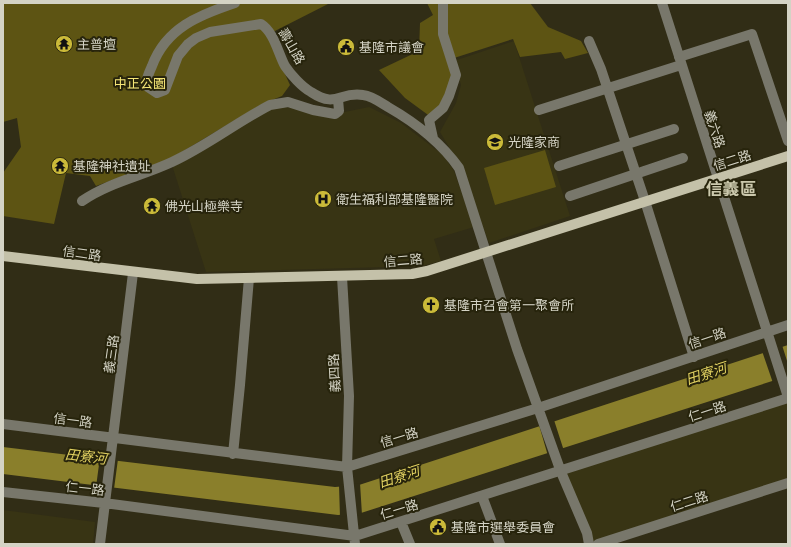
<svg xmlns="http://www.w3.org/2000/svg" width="791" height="547" viewBox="0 0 791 547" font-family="'Noto Sans','Noto Sans TC',sans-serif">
  <rect width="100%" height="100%" fill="#312d16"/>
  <path fill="#383414" d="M 514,41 L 570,216 L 489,243 L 461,167 L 440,132 L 456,103 L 461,85 L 454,61 Z
    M 270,105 L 335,114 L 369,107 L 401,123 L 443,155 L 454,171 L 474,227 L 434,239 L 441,261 L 422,266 L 206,272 L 172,165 Z
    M 788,398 L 788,483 L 588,544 L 557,474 Z
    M 3,510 L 95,522 L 93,544 L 3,544 Z"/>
  <path fill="#5d5413" d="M 3,3 L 330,3 L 267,35 L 290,85 L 282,96 L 262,104 L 170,159 L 96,186 L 90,176 L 66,173 L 54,224 L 3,216 L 3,173 L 21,147 L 17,118 L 3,122 Z
    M 427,3 L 530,3 L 548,27 L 581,41 L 588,53 L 565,59 L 561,52 L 520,57 L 513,39 L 451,59 L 455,84 L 435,120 L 405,98 L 379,70 L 419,51 L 420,23 L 433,15 Z
    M 545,150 L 556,187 L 495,205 L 484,168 Z"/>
  <path fill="#8a7f2b" d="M 788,345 L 788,376 L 361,513 L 338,515 L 3,474 L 3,447 L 335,487 L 359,485 Z"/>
  <path fill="#312d16" d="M 782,345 L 788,364 L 788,378 L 773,383 L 762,351 Z
    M 554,420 L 564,451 L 548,456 L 539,425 Z
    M 100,457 L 118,459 L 114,489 L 96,487 Z
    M 360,483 L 362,515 L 340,517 L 339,485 Z"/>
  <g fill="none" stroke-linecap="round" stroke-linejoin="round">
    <path stroke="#78776b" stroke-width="10" d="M 235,3 C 199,15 166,28 152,66 C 149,73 145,80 148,87 L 157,93 L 165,90 L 178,56 L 188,44 L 196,38 L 210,32 L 261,24 C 274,32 278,53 285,66 C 291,75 302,87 311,92 C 337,109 339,91 363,95 C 372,96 380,102 388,107 C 416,123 440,141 459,168 L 517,349 L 561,472 L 587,533 L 589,544
      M 662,3 L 788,397
      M 589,41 L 601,69 L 645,201 L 694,357
      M 679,57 L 752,34 L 788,141
      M 539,110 L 681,65
      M 433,138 L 429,120 L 443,108 L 449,96 L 456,75 L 443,34 L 443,3
      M 559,166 L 674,129
      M 570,196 L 683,158
      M 82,201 C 110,182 142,176 172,162 C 205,147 237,122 270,105 L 288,102 L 313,110 L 335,114 L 339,111 L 338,99
      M 342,277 L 349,396 L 347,467 L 355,544
      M 3,424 L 347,467 L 538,408 L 788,325
      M 233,454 L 240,385 L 249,278
      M 3,492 L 104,503 L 355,536 L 788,398
      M 482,496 L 500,544
      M 401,522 L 410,544
      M 100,544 L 133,273
      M 598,544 L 788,483"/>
    <path stroke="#c4c1a9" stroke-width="10" d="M 3,256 L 197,279 L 412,274 L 427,271 L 788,156"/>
  </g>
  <defs>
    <symbol id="temple-disc" viewBox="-11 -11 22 22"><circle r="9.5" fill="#cbba39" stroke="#27240c"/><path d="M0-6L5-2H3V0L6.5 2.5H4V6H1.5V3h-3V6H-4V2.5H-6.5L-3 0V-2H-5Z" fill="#111"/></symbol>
    <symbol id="civic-disc" viewBox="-11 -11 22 22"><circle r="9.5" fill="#cbba39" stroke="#27240c"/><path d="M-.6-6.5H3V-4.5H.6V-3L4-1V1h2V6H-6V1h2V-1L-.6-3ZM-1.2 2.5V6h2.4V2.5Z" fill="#111"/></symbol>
    <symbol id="school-disc" viewBox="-11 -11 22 22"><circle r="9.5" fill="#cbba39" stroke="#27240c"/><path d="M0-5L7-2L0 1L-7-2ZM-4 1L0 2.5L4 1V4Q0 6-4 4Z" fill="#111"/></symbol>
    <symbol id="hospital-disc" viewBox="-11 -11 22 22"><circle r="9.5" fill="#cbba39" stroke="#27240c"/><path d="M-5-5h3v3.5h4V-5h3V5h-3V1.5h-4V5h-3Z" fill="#111"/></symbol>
    <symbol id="church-disc" viewBox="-11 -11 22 22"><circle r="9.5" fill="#cbba39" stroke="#27240c"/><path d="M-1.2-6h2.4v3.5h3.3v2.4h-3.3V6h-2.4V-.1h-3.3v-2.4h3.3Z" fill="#111"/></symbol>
  </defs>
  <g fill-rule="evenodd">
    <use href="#temple-disc" x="54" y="34" width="20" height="20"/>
    <use href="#civic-disc" x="336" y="37" width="20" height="20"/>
    <use href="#school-disc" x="485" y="132" width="20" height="20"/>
    <use href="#temple-disc" x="50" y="156" width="20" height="20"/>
    <use href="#hospital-disc" x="313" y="189" width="20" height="20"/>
    <use href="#temple-disc" x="142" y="196" width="20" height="20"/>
    <use href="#church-disc" x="421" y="295" width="20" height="20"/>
    <use href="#civic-disc" x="428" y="517" width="20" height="20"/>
  </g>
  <g text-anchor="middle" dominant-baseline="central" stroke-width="4" stroke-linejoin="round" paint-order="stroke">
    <g font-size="13" fill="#d4d3c5" stroke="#27240c" text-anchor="start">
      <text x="77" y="44">主普壇</text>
      <text x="359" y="47">基隆市議會</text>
      <text x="508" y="142">光隆家商</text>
      <text x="73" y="166">基隆神社遺址</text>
      <text x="336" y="199">衛生福利部基隆醫院</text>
      <text x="165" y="206">佛光山極樂寺</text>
      <text x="444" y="305">基隆市召會第一聚會所</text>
      <text x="451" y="527">基隆市選舉委員會</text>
    </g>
    <g font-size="13" fill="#d4d3c5" stroke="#27240c">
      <text transform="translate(292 46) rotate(60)">壽山路</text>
      <text transform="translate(715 129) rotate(72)">義六路</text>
      <text transform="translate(732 160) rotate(-18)">信二路</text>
      <text transform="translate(82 253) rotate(8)">信二路</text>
      <text transform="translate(403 260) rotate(-5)">信二路</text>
      <text transform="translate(707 338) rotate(-19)">信一路</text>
      <text transform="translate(111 354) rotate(-82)">義三路</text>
      <text transform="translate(334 373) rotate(-93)">義四路</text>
      <text transform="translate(707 411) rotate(-18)">仁一路</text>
      <text transform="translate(73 420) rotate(7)">信一路</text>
      <text transform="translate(399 437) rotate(-17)">信一路</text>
      <text transform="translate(85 488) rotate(6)">仁一路</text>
      <text transform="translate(689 501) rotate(-18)">仁二路</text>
      <text transform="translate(399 509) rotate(-17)">仁一路</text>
    </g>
    <g font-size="13" fill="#f5e676" stroke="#27240c">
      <text x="140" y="83">中正公園</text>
    </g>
    <g font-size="14" font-style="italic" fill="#e1d161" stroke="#27240c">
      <text transform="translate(706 373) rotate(-18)">田寮河</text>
      <text transform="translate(86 456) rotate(7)">田寮河</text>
      <text transform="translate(399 476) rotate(-18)">田寮河</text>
    </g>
    <g font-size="17" font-weight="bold" fill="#ccc9ad" stroke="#27240c">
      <text x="731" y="188">信義區</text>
    </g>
  </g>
  <rect width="791" height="547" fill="none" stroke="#d4d3c5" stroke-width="8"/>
</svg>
